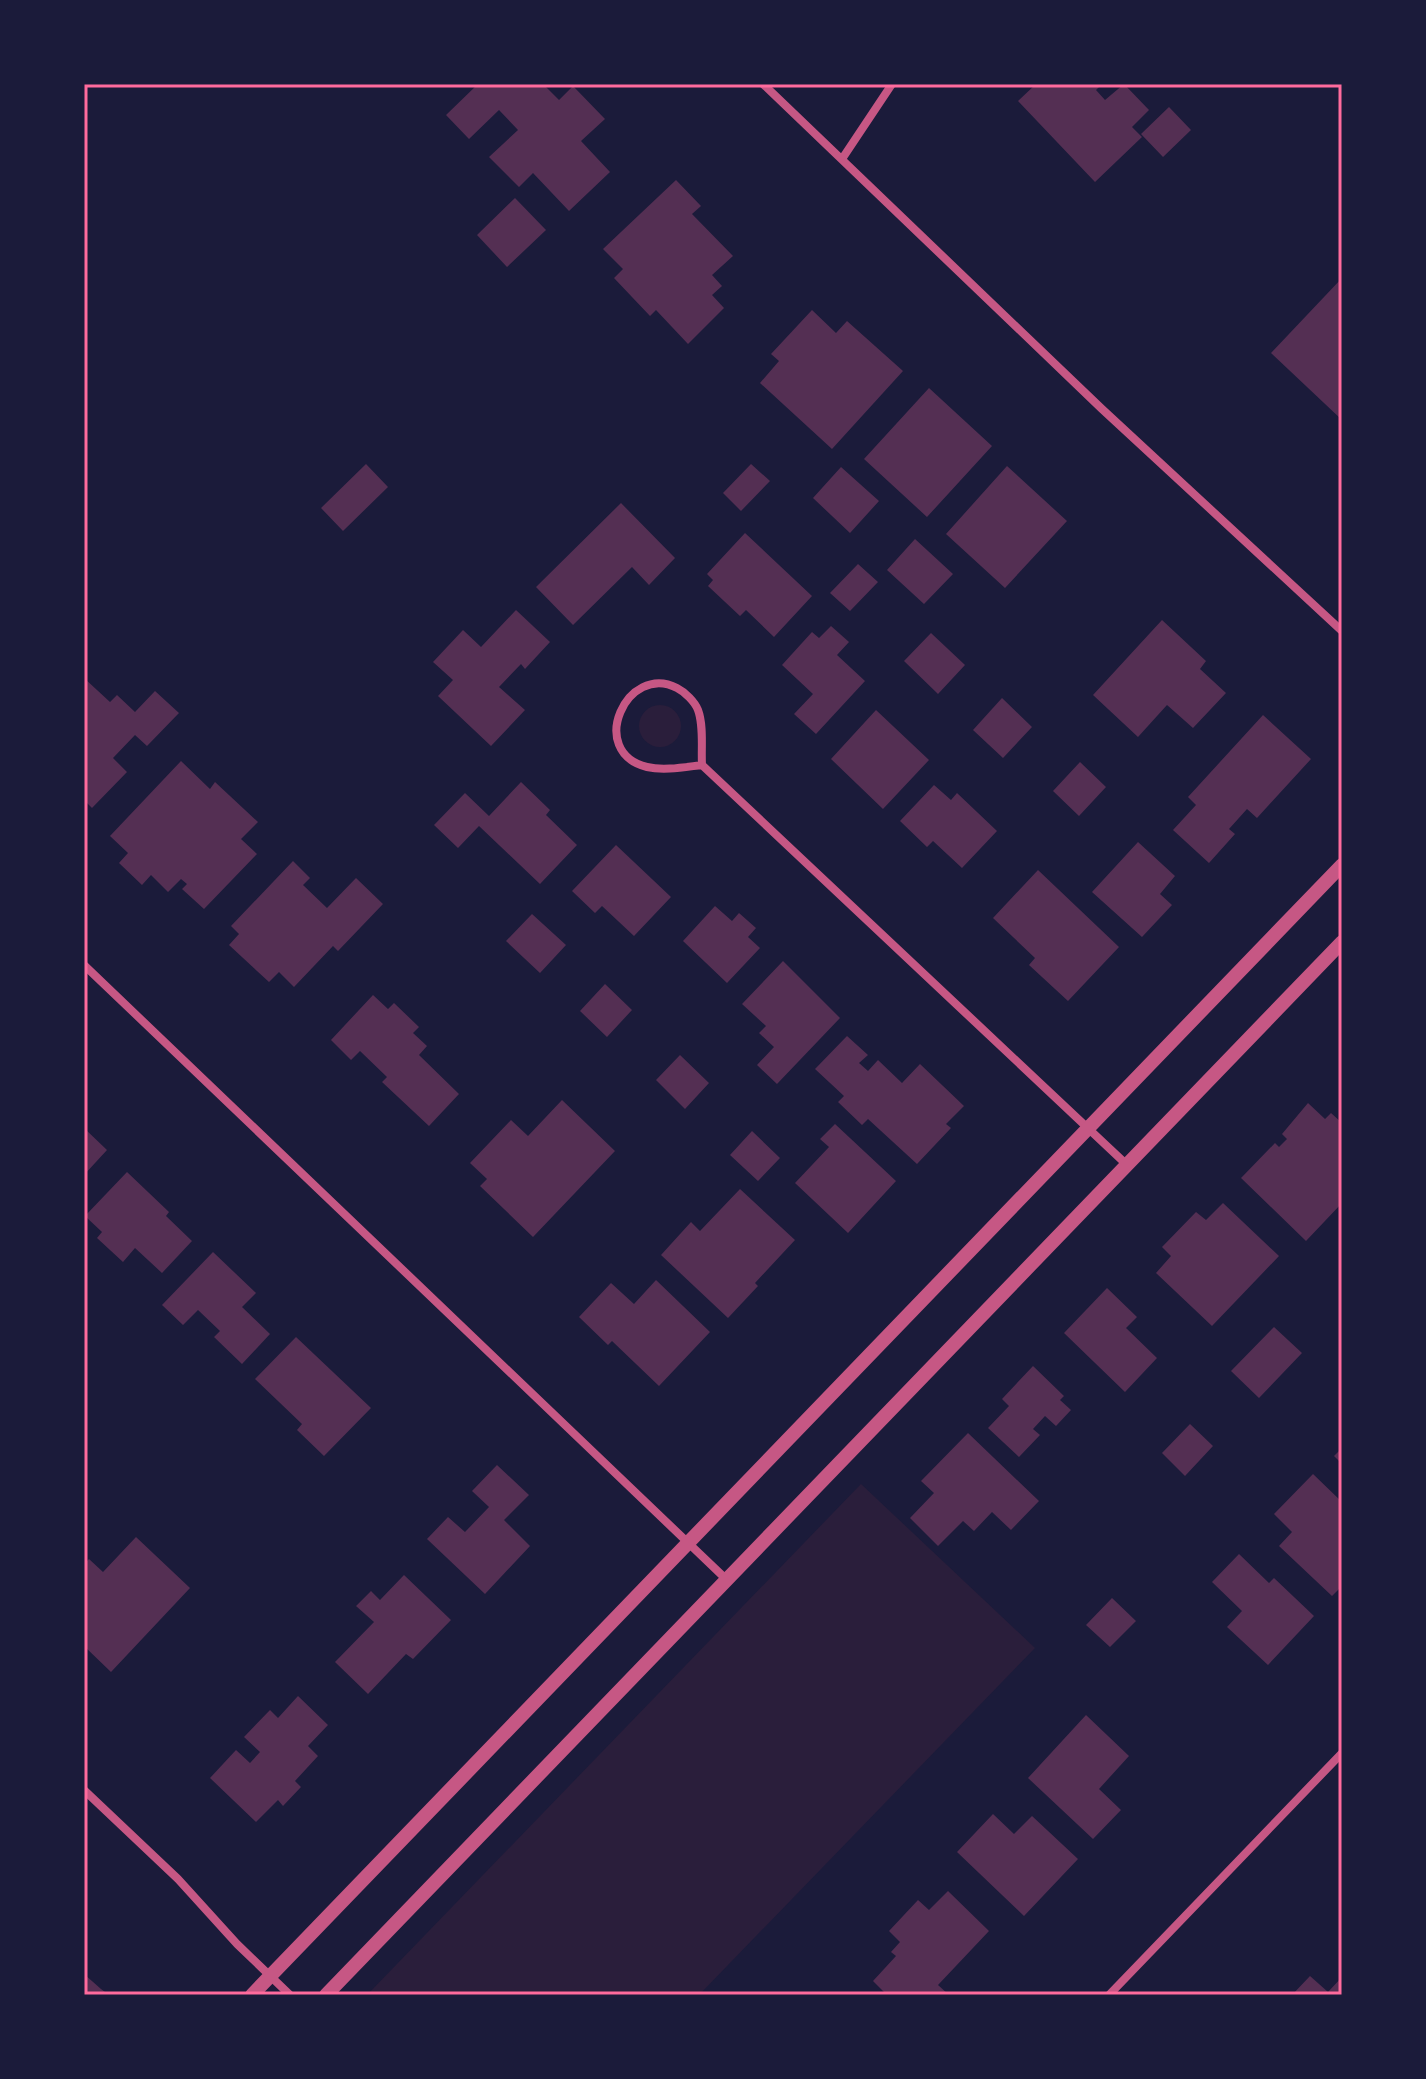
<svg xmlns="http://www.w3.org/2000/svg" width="1426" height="2079" viewBox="0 0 1426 2079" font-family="Inter,sans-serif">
  <rect width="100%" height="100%" fill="#1b1b3a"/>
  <path fill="#2a1e3b" d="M639 726a21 21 0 1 1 42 0a21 21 0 1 1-42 0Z
    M 861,1484 L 1035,1648 L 699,1995 L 367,1995 Z"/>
  <path fill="#542f53" d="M 478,84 L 543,84 L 559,100 L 573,86 L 605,119 L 581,141 L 610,172 L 569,211 L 533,173 L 519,187 L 489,157 L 518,130 L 499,110 L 469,139 L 446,115 Z
    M 1036,84 L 1102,84 L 1096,90 L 1105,100 L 1124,84 L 1149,110 L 1132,127 L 1142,137 L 1095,182 L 1018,101 Z
    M 1169,107 L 1191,130 L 1163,157 L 1141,134 Z
    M 676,180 L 701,206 L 692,214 L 733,256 L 712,275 L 722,286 L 712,295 L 724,308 L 688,344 L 656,310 L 650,316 L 614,278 L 623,269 L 603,249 Z
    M 515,198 L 546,230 L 507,267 L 477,235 Z
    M 1342,278 L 1342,420 L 1271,353 Z
    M 812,310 L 836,333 L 847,321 L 903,371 L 832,449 L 760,383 L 779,361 L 771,354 Z
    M 929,388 L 992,446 L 927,517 L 864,459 Z
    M 366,464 L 388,487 L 343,531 L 321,508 Z
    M 751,464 L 770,481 L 741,511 L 723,493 Z
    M 1007,466 L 1067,521 L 1005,588 L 946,534 Z
    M 841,467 L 879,501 L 850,533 L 813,498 Z
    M 621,503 L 675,558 L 649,585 L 632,567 L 573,625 L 536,587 Z
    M 745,533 L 812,596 L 774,637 L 746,610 L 740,616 L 708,586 L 713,580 L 707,574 Z
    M 915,539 L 953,574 L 924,604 L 887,570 Z
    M 858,564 L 878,582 L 850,611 L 830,593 Z
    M 516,610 L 550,642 L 525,669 L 521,664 L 499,687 L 525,710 L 491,746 L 438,696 L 453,680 L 433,662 L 463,630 L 481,647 Z
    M 1162,620 L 1206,661 L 1200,669 L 1226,693 L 1193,728 L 1167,705 L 1138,737 L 1093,695 Z
    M 831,626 L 849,642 L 837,655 L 865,681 L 816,734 L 794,714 L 813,694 L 782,665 L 812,632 L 819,638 Z
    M 931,633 L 965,665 L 938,694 L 904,661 Z
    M 84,678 L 110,702 L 117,695 L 135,712 L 155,691 L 179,713 L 147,746 L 135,735 L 113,758 L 127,772 L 92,808 L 84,800 Z
    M 1002,698 L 1032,727 L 1003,758 L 973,730 Z
    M 876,710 L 929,760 L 883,809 L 831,759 Z
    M 1263,715 L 1311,759 L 1257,818 L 1247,809 L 1229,829 L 1235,834 L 1209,863 L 1173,830 L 1196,805 L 1188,797 Z
    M 181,761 L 210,789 L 215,782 L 258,822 L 241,839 L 257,854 L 204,909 L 182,889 L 187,884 L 181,879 L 168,892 L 151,875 L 142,885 L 119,863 L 128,853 L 110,836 Z
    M 1080,762 L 1106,787 L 1079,816 L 1053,791 Z
    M 521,782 L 550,810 L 546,815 L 577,845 L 540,884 L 479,826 L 458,848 L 434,825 L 465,793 L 489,816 Z
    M 934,785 L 951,800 L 957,793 L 997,831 L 962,868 L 933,841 L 927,847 L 900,821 Z
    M 1138,842 L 1175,876 L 1160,894 L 1172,905 L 1142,937 L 1092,892 Z
    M 616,845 L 671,897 L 634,936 L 602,906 L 595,913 L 572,891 Z
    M 293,861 L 310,878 L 303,885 L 327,908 L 356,878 L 383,904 L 338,951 L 333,946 L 294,987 L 279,972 L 269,982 L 229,945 L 239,934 L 231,926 Z
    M 1038,870 L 1119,947 L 1068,1001 L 1029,965 L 1035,958 L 993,918 Z
    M 715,906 L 732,921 L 739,913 L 756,928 L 748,937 L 760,948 L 727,983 L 683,941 Z
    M 532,914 L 566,945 L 540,973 L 506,941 Z
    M 783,961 L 840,1018 L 777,1084 L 757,1065 L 774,1047 L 759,1033 L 766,1026 L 742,1004 Z
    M 605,984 L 632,1010 L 607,1037 L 580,1011 Z
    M 373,995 L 388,1009 L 394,1003 L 419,1027 L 413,1033 L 427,1046 L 419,1055 L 459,1094 L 429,1126 L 382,1082 L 387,1077 L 360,1051 L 351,1060 L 331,1040 Z
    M 847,1036 L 868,1055 L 859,1063 L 868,1071 L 878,1060 L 902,1083 L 920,1064 L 964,1106 L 946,1124 L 951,1128 L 917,1164 L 868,1119 L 862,1125 L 838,1102 L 844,1096 L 815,1069 Z
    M 680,1055 L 709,1083 L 685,1109 L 656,1080 Z
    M 562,1100 L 615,1151 L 533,1237 L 480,1186 L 487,1179 L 470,1163 L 511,1120 L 528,1136 Z
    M 1308,1103 L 1325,1119 L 1331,1113 L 1342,1123 L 1342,1203 L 1306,1241 L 1241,1178 L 1275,1143 L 1279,1147 L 1287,1139 L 1282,1134 Z
    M 835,1124 L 896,1181 L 848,1233 L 795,1183 L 829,1147 L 820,1139 Z
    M 84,1128 L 107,1150 L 84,1175 Z
    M 752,1131 L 780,1158 L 758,1181 L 730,1155 Z
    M 127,1172 L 169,1212 L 166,1216 L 192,1241 L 162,1273 L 135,1248 L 123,1262 L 97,1238 L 102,1232 L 85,1216 Z
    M 740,1189 L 795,1240 L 755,1283 L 758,1286 L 728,1318 L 661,1255 L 691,1222 L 700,1231 Z
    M 1223,1203 L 1279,1256 L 1212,1326 L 1156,1273 L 1171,1256 L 1162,1247 L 1196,1212 L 1206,1220 Z
    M 213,1252 L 256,1293 L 242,1307 L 270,1334 L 242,1364 L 214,1337 L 220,1331 L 198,1310 L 183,1325 L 162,1305 Z
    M 656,1280 L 710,1332 L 659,1386 L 612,1341 L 608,1345 L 579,1317 L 611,1283 L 634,1304 Z
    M 1107,1288 L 1137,1317 L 1126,1328 L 1157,1358 L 1125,1392 L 1064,1333 Z
    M 1274,1327 L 1302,1353 L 1259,1398 L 1231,1371 Z
    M 296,1337 L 371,1408 L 324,1456 L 297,1430 L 302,1424 L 255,1379 Z
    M 1033,1366 L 1064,1396 L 1060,1400 L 1071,1410 L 1056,1426 L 1045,1416 L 1033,1429 L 1040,1435 L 1019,1457 L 988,1428 L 1009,1406 L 1002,1399 Z
    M 1190,1424 L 1213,1446 L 1185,1476 L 1162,1453 Z
    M 968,1433 L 1039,1501 L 1011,1530 L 992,1512 L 974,1531 L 963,1521 L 938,1546 L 910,1518 L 934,1493 L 921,1481 Z
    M 1342,1448 L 1342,1464 L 1334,1456 Z
    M 497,1465 L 529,1495 L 504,1520 L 530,1546 L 485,1594 L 427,1539 L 448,1517 L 465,1532 L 489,1507 L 472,1491 Z
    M 1313,1474 L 1342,1502 L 1342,1586 L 1332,1596 L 1279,1546 L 1292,1532 L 1274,1514 Z
    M 136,1537 L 190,1588 L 111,1672 L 84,1646 L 84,1564 L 89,1559 L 103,1572 Z
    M 1239,1554 L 1269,1583 L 1274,1578 L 1314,1616 L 1268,1665 L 1227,1627 L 1242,1611 L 1212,1582 Z
    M 404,1575 L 451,1620 L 413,1659 L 406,1654 L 368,1694 L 335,1662 L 374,1622 L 356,1606 L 371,1591 L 380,1600 Z
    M 1112,1598 L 1136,1621 L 1110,1647 L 1086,1625 Z
    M 298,1696 L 328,1725 L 308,1746 L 318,1756 L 295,1781 L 301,1787 L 283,1806 L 278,1800 L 256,1822 L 210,1778 L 236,1750 L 250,1763 L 260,1752 L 244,1737 L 270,1710 L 278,1718 Z
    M 1086,1715 L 1129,1756 L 1099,1789 L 1121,1810 L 1093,1839 L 1028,1778 Z
    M 993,1814 L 1014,1834 L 1032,1816 L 1078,1859 L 1024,1916 L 957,1852 Z
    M 948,1891 L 989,1931 L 938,1985 L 949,1995 L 887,1995 L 873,1981 L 896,1956 L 891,1952 L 900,1942 L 889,1931 L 918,1900 L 929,1910 Z
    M 84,1974 L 101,1989 L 109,1995 L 84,1995 Z
    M 1310,1976 L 1328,1992 L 1342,1977 L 1342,1995 L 1292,1995 Z"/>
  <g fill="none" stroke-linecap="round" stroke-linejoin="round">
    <path stroke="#c65784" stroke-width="8" d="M 763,84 L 1102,409 L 1342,631
      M 842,159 L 892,84
      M 702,765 C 685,767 664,771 647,767 C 586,752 627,662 677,688 C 685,692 695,702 698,710 C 704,726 701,749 702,765 L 1126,1164
      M 84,965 L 727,1580
      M 84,1790 L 178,1879 L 237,1944 L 290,1995
      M 1109,1995 L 1342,1753"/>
    <path stroke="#c65784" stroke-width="14" d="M 252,1995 L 1342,865
      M 326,1995 L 1342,942"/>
  </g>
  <rect width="1426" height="2079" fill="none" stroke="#1b1b3a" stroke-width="172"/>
  <rect x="86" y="86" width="1254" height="1907" fill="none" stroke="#ff6b9d" stroke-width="3"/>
</svg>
